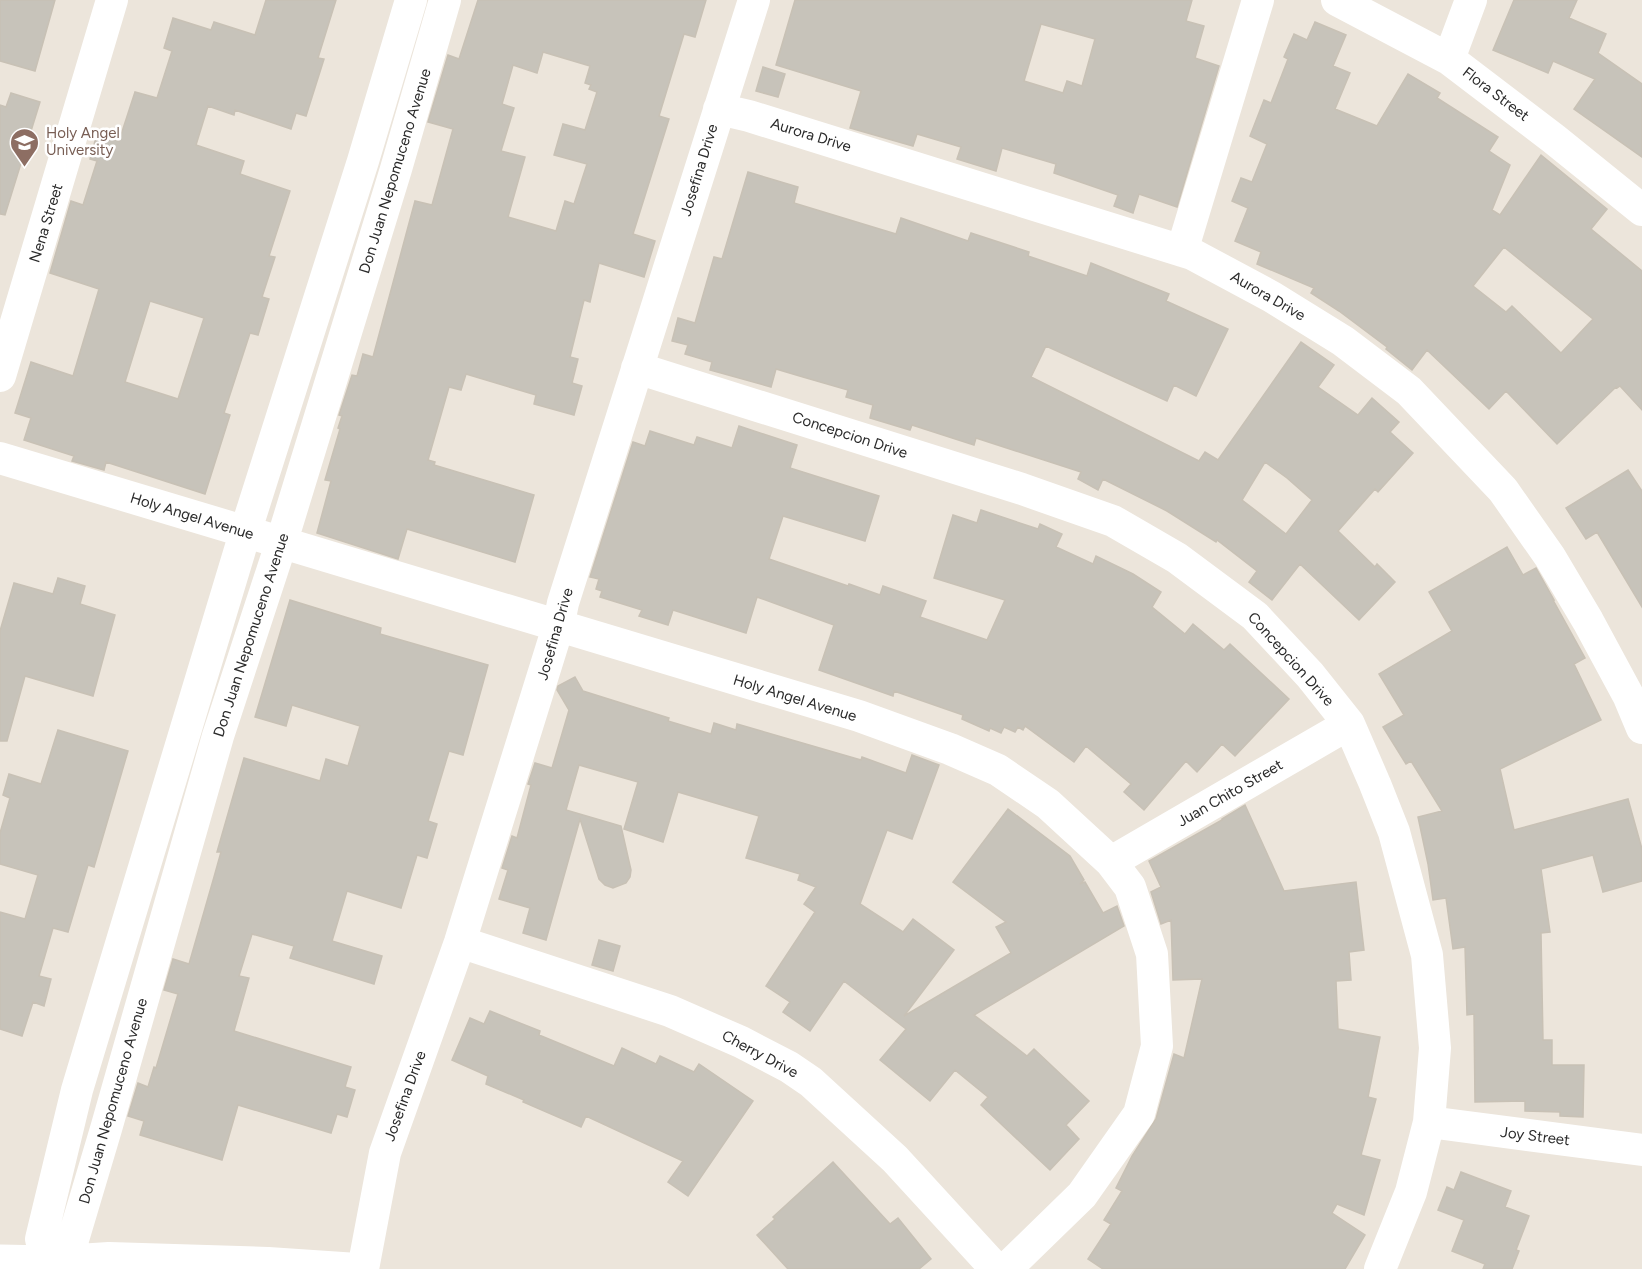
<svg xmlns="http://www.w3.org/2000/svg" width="1642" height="1269" viewBox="0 0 1642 1269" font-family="Figtree,sans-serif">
  <rect width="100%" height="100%" fill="#ece5db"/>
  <path fill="#c7c3ba" stroke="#c8c1b5" stroke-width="1.5" fill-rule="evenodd" d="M 0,0 L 55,0 L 35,71 L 0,61 Z
    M 266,0 L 336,0 L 318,58 L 324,59 L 306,116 L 296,113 L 291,129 L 235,110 L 234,115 L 208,106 L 196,145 L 244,161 L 240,174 L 290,191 L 269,256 L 275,257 L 262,297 L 269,299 L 258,335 L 250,333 L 224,413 L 230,415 L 205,494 L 106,462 L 104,470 L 72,461 L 74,456 L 24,440 L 31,418 L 15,413 L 31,362 L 73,376 L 99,289 L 50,273 L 71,201 L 83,205 L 97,161 L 90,159 L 97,134 L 119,141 L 135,92 L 157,98 L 172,51 L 164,48 L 173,18 L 211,30 L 214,22 L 255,35 ZM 150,301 L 204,318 L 178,399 L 125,382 Z
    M 478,0 L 706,0 L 695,37 L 684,34 L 659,116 L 669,119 L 633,234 L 655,241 L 644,277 L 599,263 L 590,302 L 584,300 L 570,357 L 578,359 L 572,383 L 582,386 L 574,415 L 534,404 L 536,395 L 466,374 L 461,390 L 449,387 L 428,460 L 435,462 L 434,465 L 534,495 L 515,562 L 407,529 L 398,559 L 317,533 L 331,481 L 325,480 L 340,429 L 338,428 L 342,416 L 339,415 L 352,375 L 357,376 L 363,354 L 373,357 L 415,201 L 432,205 L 453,129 L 428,122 L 448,55 L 459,59 ZM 543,52 L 590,66 L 585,83 L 591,85 L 589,89 L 597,92 L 585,130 L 563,124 L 554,155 L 587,164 L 574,204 L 565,201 L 556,231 L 508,217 L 525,157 L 501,151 L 514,108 L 502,104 L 513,65 L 537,73 Z
    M 795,0 L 1192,0 L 1186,21 L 1204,26 L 1195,58 L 1219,66 L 1177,207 L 1139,194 L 1133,213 L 1114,206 L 1118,195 L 1054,173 L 1056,164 L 1002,148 L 996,171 L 957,159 L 961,147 L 917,134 L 913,146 L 850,128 L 861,91 L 776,65 ZM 1041,24 L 1095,39 L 1082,86 L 1067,81 L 1063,93 L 1024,81 Z
    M 1514,0 L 1577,0 L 1569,18 L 1606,34 L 1598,53 L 1642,84 L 1642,157 L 1574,109 L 1595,79 L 1553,61 L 1548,73 L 1493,50 Z
    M 1315,22 L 1346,35 L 1333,66 L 1350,73 L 1335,109 L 1377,126 L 1408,74 L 1440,93 L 1437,98 L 1498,137 L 1489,151 L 1510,165 L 1492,210 L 1500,215 L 1541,155 L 1607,209 L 1591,229 L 1642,271 L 1642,410 L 1620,386 L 1617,388 L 1616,387 L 1557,444 L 1506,391 L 1489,409 L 1427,350 L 1412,370 L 1386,349 L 1387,347 L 1339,311 L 1311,293 L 1314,288 L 1257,264 L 1261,252 L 1235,241 L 1248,208 L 1232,201 L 1241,178 L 1252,182 L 1267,144 L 1250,136 L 1264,100 L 1271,103 L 1288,59 L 1284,57 L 1294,34 L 1307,40 ZM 1504,247 L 1593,319 L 1561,353 L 1512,306 L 1506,312 L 1473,286 Z
    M 763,67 L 785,74 L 778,97 L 756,91 Z
    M 11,93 L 40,102 L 5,215 L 0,214 L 0,105 L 6,107 Z
    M 748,172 L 798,187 L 794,203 L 896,234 L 901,218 L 968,241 L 971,233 L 1029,252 L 1028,256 L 1087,276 L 1091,263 L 1169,294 L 1166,301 L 1228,329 L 1196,396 L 1174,385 L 1167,401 L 1046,346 L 1031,377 L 1199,461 L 1205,452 L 1218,460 L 1301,342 L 1334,365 L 1318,387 L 1358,415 L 1372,398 L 1399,422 L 1390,432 L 1413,453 L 1378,492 L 1375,489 L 1338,531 L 1375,567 L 1377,564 L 1395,582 L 1359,620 L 1300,564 L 1272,600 L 1249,582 L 1257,571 L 1217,540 L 1216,542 L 1167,511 L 1103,479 L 1098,490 L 1078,479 L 1081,472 L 976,438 L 974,445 L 912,425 L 910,430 L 870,418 L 873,405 L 846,397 L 848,390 L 803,377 L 776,369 L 771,387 L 710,370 L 712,362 L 685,354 L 688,345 L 672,341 L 678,318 L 695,323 L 714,257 L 722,259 ZM 1265,462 L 1287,478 L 1312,500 L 1286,534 L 1242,500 Z
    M 739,426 L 797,445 L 790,468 L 879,496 L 865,541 L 783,516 L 769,559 L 848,586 L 849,584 L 880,595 L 883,586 L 926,601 L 920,617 L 987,640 L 1005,600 L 934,578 L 953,515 L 977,523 L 981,510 L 1038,529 L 1040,524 L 1062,534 L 1056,547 L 1093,564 L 1096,556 L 1133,574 L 1161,592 L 1152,607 L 1185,634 L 1193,624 L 1224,650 L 1230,644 L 1289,699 L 1235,756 L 1222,744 L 1197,772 L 1186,761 L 1144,810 L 1124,792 L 1131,784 L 1086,746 L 1074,762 L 1025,726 L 1023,730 L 1018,727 L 1015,732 L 1004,727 L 1001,733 L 990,728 L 989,731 L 962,719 L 963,715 L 894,691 L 893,696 L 819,670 L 834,625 L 757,597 L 746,633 L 673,610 L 668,625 L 639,616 L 642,610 L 600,597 L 602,591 L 596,589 L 599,579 L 590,577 L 633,442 L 645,446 L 650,431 L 694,445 L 697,437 L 732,448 Z
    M 1628,470 L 1642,491 L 1642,607 L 1597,532 L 1586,539 L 1566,508 Z
    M 1507,547 L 1523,575 L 1536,568 L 1554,600 L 1553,600 L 1585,658 L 1574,664 L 1601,720 L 1500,769 L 1514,830 L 1628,799 L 1642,849 L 1642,881 L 1603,892 L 1593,855 L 1541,869 L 1550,932 L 1541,933 L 1543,1040 L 1552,1040 L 1552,1065 L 1584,1065 L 1583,1117 L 1560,1116 L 1560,1112 L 1525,1111 L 1525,1101 L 1475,1102 L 1474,1014 L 1467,1015 L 1465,947 L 1453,949 L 1446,898 L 1433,900 L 1428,864 L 1418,817 L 1442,811 L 1411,761 L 1406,764 L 1383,727 L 1404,715 L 1379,674 L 1452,631 L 1429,592 Z
    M 58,578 L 85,586 L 80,604 L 115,615 L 93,696 L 25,676 L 7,741 L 0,741 L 0,631 L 14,583 L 53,594 Z
    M 290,600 L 381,628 L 380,634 L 488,665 L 463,755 L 449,751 L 428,821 L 437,824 L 427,858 L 417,855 L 401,908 L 347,891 L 332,941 L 382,956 L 374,984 L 290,958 L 294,946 L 252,934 L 239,976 L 249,978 L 234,1031 L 351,1067 L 345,1087 L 355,1090 L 347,1117 L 337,1114 L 331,1133 L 238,1105 L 222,1160 L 140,1135 L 144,1121 L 128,1116 L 138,1083 L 148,1087 L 154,1067 L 156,1068 L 178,994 L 164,990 L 173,959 L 189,964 L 214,877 L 221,852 L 217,852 L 244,758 L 320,781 L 326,759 L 348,766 L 360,726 L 292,705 L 286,726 L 255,717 Z
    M 575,677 L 583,691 L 669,718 L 668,721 L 711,734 L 714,723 L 736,730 L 737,724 L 861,760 L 862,757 L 906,773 L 912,755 L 939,765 L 912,839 L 887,830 L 860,904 L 903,932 L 913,919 L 954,950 L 904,1016 L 1011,953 L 996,927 L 1006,922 L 953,882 L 1008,809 L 1070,856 L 1084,880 L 1080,884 L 1085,882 L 1103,913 L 1117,906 L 1124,926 L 974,1015 L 1027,1056 L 1034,1049 L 1089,1101 L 1066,1125 L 1079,1139 L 1050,1170 L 981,1105 L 988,1097 L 955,1070 L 930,1101 L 880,1060 L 906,1029 L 844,981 L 810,1031 L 783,1012 L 790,1002 L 766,986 L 815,912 L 804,904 L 816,887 L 798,880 L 800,874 L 746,858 L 759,816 L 678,792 L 663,842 L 624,829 L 638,782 L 579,765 L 566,810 L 621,826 L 631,870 L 630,877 L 626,883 L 613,888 L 605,885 L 599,879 L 580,819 L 546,940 L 523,933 L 530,908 L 499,899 L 508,870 L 502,868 L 512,836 L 517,838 L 531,785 L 528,784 L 535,763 L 552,768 L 569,710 L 557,690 L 558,686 Z
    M 58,730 L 128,751 L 94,867 L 88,865 L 68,932 L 53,928 L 39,976 L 51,979 L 44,1006 L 33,1002 L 22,1036 L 0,1029 L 0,912 L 25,919 L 38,875 L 0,864 L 0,833 L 10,798 L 3,795 L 9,774 L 41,784 Z
    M 1245,805 L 1284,891 L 1356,882 L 1364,950 L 1349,952 L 1351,980 L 1336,981 L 1338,1029 L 1380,1037 L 1368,1097 L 1376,1099 L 1361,1155 L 1380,1160 L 1364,1215 L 1337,1204 L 1332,1213 L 1365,1235 L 1345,1269 L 1103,1269 L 1088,1259 L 1111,1224 L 1104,1220 L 1122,1191 L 1116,1188 L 1132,1156 L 1156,1119 L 1174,1054 L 1184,1058 L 1202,979 L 1173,980 L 1171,920 L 1161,924 L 1151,892 L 1161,887 L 1149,861 L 1222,820 L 1222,819 Z
    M 599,940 L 620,946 L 613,971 L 592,965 Z
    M 490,1011 L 540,1031 L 539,1035 L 614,1066 L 622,1048 L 656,1064 L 660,1056 L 694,1072 L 699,1064 L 753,1101 L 688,1196 L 668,1182 L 683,1161 L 586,1116 L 581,1127 L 523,1102 L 524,1100 L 486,1084 L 488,1076 L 452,1060 L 470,1018 L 484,1024 Z
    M 833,1162 L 890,1224 L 898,1218 L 931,1259 L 919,1269 L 788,1269 L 757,1235 L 775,1219 L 773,1217 Z
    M 1461,1172 L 1511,1191 L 1505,1207 L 1529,1216 L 1516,1250 L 1519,1251 L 1512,1269 L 1483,1269 L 1485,1264 L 1452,1251 L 1464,1220 L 1438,1210 L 1447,1187 L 1454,1190 Z"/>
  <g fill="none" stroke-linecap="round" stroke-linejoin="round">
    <path stroke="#fff" stroke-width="32" d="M 1337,0 L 1449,59 L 1554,139 L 1642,210
      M 1449,59 L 1471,0
      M 719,109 L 749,116 L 1192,254 L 1272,297 L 1343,341 L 1409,391 L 1503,490 L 1550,557 L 1588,621 L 1629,697 L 1642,728
      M 1182,251 L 1258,0
      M 637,368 L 1022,489 L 1113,521 L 1177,558 L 1255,616 L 1310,675 L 1349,724 L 1375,784 L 1394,832 L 1427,955 L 1435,1048 L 1429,1122 L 1411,1192 L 1380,1269
      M 0,376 L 112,0
      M 0,458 L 859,716 L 950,749 L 998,770 L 1048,804 L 1111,862 L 1130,887 L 1152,954 L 1157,1046 L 1139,1114 L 1082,1195 L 1006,1269
      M 1111,862 L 1349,724
      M 460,942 L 670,1011 L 741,1042 L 789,1067 L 811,1082 L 895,1159 L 996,1269
      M 1429,1122 L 1642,1150
      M 48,1262 L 72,1243 L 106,1129 L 218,736 L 281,544 L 396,169 L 445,0
      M 48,1262 L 41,1239 L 77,1090 L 245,533 L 363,161 L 411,0
      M 48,1262 L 109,1258 L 268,1263 L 357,1269
      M 363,1269 L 385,1153 L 460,942 L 558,627 L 563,603 L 754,0"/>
    <path stroke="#fff" stroke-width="33" d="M 0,1261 L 48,1262 L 47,1269"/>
  </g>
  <defs>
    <symbol id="university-pin" viewBox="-11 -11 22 30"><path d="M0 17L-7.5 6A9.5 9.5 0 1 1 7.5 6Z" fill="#8d6e63" stroke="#fff"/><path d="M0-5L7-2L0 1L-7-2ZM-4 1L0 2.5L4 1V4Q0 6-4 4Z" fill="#fff"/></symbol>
  </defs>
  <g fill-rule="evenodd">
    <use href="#university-pin" x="8" y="126" width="33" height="45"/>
  </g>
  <g text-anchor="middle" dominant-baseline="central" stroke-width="5" stroke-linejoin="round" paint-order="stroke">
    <g font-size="15" fill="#2a2a2a" stroke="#fff">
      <text transform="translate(1496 94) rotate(37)">Flora Street</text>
      <text transform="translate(811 135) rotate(17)">Aurora Drive</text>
      <text transform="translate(699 170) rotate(-73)">Josefina Drive</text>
      <text transform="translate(395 171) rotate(-73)">Don Juan Nepomuceno Avenue</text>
      <text transform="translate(46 223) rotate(-73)">Nena Street</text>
      <text transform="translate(1268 296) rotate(30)">Aurora Drive</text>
      <text transform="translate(850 435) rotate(18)">Concepcion Drive</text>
      <text transform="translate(192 516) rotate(17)">Holy Angel Avenue</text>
      <text transform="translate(555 634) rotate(-74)">Josefina Drive</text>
      <text transform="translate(251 635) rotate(-72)">Don Juan Nepomuceno Avenue</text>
      <text transform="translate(1291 659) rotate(48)">Concepcion Drive</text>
      <text transform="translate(795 698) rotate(17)">Holy Angel Avenue</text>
      <text transform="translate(1230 793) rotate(-30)">Juan Chito Street</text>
      <text transform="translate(760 1054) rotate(28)">Cherry Drive</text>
      <text transform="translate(405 1096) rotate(-70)">Josefina Drive</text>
      <text transform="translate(113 1101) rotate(-74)">Don Juan Nepomuceno Avenue</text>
      <text transform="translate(1535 1136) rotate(7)">Joy Street</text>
    </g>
    <g font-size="15" fill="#785e54" stroke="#fff" text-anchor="start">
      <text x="46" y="133">Holy Angel<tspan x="46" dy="17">University</tspan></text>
    </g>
  </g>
</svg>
